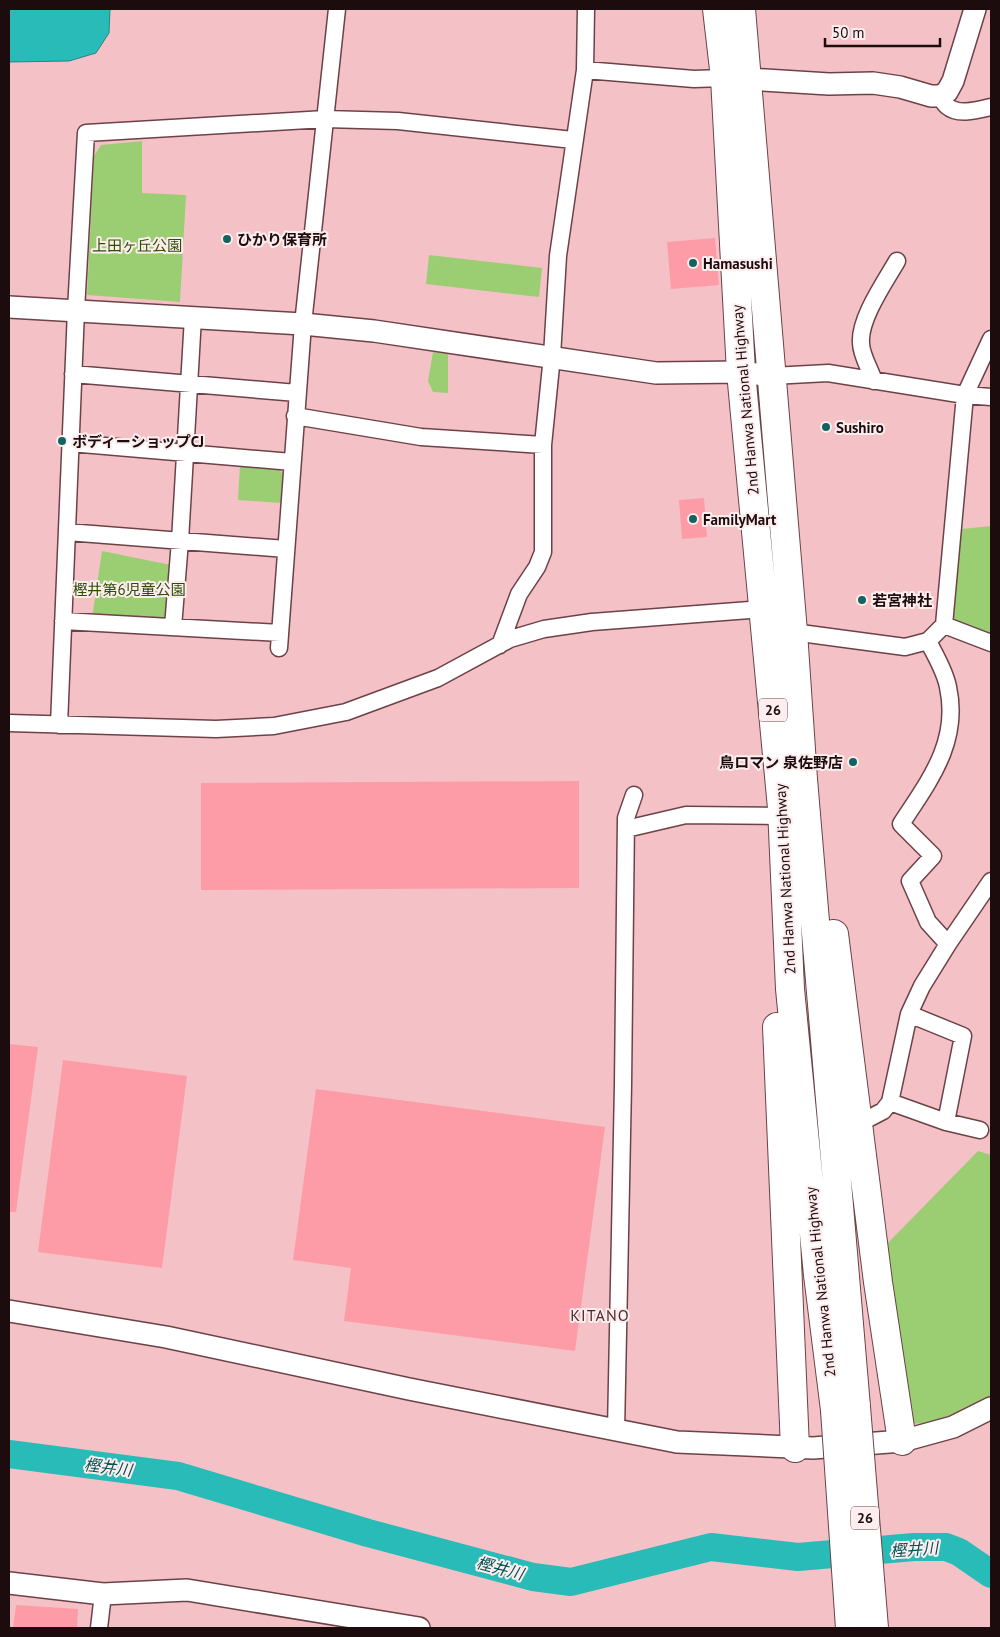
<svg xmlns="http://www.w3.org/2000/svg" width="1000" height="1637" viewBox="0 0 1000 1637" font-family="'PT Sans','Noto Sans JP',sans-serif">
  <rect width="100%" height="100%" fill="#f4c2c6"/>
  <path fill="#9bce73" d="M 142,141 L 142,193 L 186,195 L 180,302 L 87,295 L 94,156 L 101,145 Z
    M 429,255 L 542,268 L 539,297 L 426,284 Z
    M 433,352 L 448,354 L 448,393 L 433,392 L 428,381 Z
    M 240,464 L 276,466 L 283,474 L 281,503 L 238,500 Z
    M 991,526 L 991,637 L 950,620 L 962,529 Z
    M 102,551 L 171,565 L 169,622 L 92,618 Z
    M 978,1151 L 991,1155 L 991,1396 L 948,1422 L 905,1424 L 880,1251 Z"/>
  <path fill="#29bbb8" stroke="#258685" d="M 9,9 L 110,9 L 109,33 L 96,53 L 69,61 L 9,62 Z"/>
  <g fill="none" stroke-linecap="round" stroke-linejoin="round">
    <path stroke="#29bbb8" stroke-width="28" d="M 9,1454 L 178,1476 L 368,1533 L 533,1577 L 571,1582 L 711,1547 L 798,1557 L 914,1547 L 946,1547 L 959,1552 L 991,1574"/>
  </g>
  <path fill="#fd9ca7" d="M 715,238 L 719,285 L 671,289 L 667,242 Z
    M 704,498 L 707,537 L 682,539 L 679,500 Z
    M 579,781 L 579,888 L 201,890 L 201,783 Z
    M 9,1044 L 38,1047 L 16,1212 L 9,1212 Z
    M 63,1060 L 187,1076 L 162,1268 L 38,1252 Z
    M 316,1089 L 605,1127 L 575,1351 L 344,1321 L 351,1268 L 293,1260 Z
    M 16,1605 L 78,1609 L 77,1628 L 13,1628 Z"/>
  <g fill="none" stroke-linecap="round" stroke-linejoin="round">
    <defs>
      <path id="minor" d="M 585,70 L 694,79 L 725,78
        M 940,96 C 942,99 944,104 947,106 C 958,116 978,110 991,107
        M 73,374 L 297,393
        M 772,376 L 828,373 L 965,395 L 991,397
        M 874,381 C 870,369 861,355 861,343 C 859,319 885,282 897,261
        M 295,416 L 421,437 L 543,445
        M 70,443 L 292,462
        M 67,532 L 286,549
        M 63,621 L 280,633
        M 944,625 L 991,643
        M 173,627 L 180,541 L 193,317
        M 928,641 C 935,655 945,671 948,687 C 960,742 929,781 901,824 L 933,856 L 910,881 L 928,922 L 948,944
        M 500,645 L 519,594 L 537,567 L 543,552 L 543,445 L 552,356 L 558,256 L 585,70 L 586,9
        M 279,648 L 303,324 L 337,9
        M 9,723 L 216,729 L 274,726 L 346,712 L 438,678 L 510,639 L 544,629 L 592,622 L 763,609 L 793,632 L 905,647 L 928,641 L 944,625 L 965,395 L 991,339
        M 59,725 L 76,310 L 86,133 L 325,119 L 398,121 L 573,140
        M 626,829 L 686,815 L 780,816
        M 909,1014 L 963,1036 L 946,1122
        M 890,1102 L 946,1122 L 980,1130
        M 858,1124 L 883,1111 L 890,1102 L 909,1014 L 922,986 L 948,944 L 991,881
        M 616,1431 L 623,1085 L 626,818 L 634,795
        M 99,1628 L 103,1594"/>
      <path id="tertiary" d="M 732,78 L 829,84 L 873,83 L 900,87 L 931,96 L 940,96 L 947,92 L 953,81 L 975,9
        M 9,307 L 303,324 L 374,331 L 656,373 L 741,372 L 772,376
        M 9,1311 L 166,1337 L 409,1389 L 677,1442 L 813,1448 L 902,1441 L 953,1427 L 991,1408
        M 9,1583 L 103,1594 L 187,1590 L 419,1628"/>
      <path id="trunk" d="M 717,9 L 725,78 L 741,372 L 782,808 L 790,989 L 818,1275 L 835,1410
        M 741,9 L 793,632 L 803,779 L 856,1407
        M 834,934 L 878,1282 L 902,1441
        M 777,1027 L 795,1448"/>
    </defs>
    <use href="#minor" stroke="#6c4247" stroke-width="19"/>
    <use href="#tertiary" stroke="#6c4247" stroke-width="24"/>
    <use href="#trunk" stroke="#6c4247" stroke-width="30"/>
    <use href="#minor" stroke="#fff" stroke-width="16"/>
    <use href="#tertiary" stroke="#fff" stroke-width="21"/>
    <use href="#trunk" stroke="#fff" stroke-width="28"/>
    <defs>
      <path id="trunk-bridge" d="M 856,1407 L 874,1628
        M 835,1410 L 850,1628"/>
    </defs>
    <use href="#trunk-bridge" stroke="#6c4247" stroke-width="30" stroke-linecap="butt"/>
    <use href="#trunk-bridge" stroke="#fff" stroke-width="28"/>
  </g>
  <g fill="#136361" stroke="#fdedee" stroke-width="2">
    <circle cx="227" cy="239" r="5"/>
    <circle cx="693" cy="263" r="5"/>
    <circle cx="826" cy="427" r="5"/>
    <circle cx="62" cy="441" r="5"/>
    <circle cx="693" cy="519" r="5"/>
    <circle cx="862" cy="600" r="5"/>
    <circle cx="853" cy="762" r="5"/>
  </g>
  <g text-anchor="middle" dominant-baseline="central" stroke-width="4" stroke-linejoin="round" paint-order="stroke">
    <g fill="#fdedee" stroke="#605051" stroke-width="1">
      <rect x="759" y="698.5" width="28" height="23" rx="4"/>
      <rect x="851" y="1506.5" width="28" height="23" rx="4"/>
    </g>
    <g font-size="14" font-weight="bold" fill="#1c0c0e">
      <text x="773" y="710">26</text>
      <text x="865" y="1518">26</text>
    </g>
    <g font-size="15" font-weight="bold" fill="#1c0c0e" stroke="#fdedee" text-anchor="start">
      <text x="237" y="239">ひかり保育所</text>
      <text x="703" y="263">Hamasushi</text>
      <text x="836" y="427">Sushiro</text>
      <text x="72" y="441">ボディーショップCJ</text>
      <text x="703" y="519">FamilyMart</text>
      <text x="872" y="600">若宮神社</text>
      <text x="843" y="762" text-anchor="end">鳥ロマン 泉佐野店</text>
    </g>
    <g font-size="15" fill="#2c4d02" stroke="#fdedee">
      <text x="137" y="245">上田ヶ丘公園</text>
      <text x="129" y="589">樫井第6児童公園</text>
    </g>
    <g font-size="15" fill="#1c0c0e" stroke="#fdedee">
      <text transform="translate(745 400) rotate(-95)">2nd Hanwa National Highway</text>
      <text transform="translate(785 879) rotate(-93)">2nd Hanwa National Highway</text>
      <text transform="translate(820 1282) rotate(-96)">2nd Hanwa National Highway</text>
    </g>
    <g font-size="16" letter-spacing="1" fill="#4f292e" stroke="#fdedee">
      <text x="600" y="1315">KITANO</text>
    </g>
    <g font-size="16" font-style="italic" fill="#005453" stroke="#fdedee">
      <text transform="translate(108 1467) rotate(7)">樫井川</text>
      <text transform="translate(914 1549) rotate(-4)">樫井川</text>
      <text transform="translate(500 1568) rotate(15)">樫井川</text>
    </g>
  </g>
  <rect width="1000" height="1637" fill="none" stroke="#1c0c0e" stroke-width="20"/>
  <path d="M825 38v8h115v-8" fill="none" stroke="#1c0c0e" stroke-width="2.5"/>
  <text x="832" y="38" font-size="15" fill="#1c0c0e" stroke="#fdedee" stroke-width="4" paint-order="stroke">50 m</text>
</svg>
